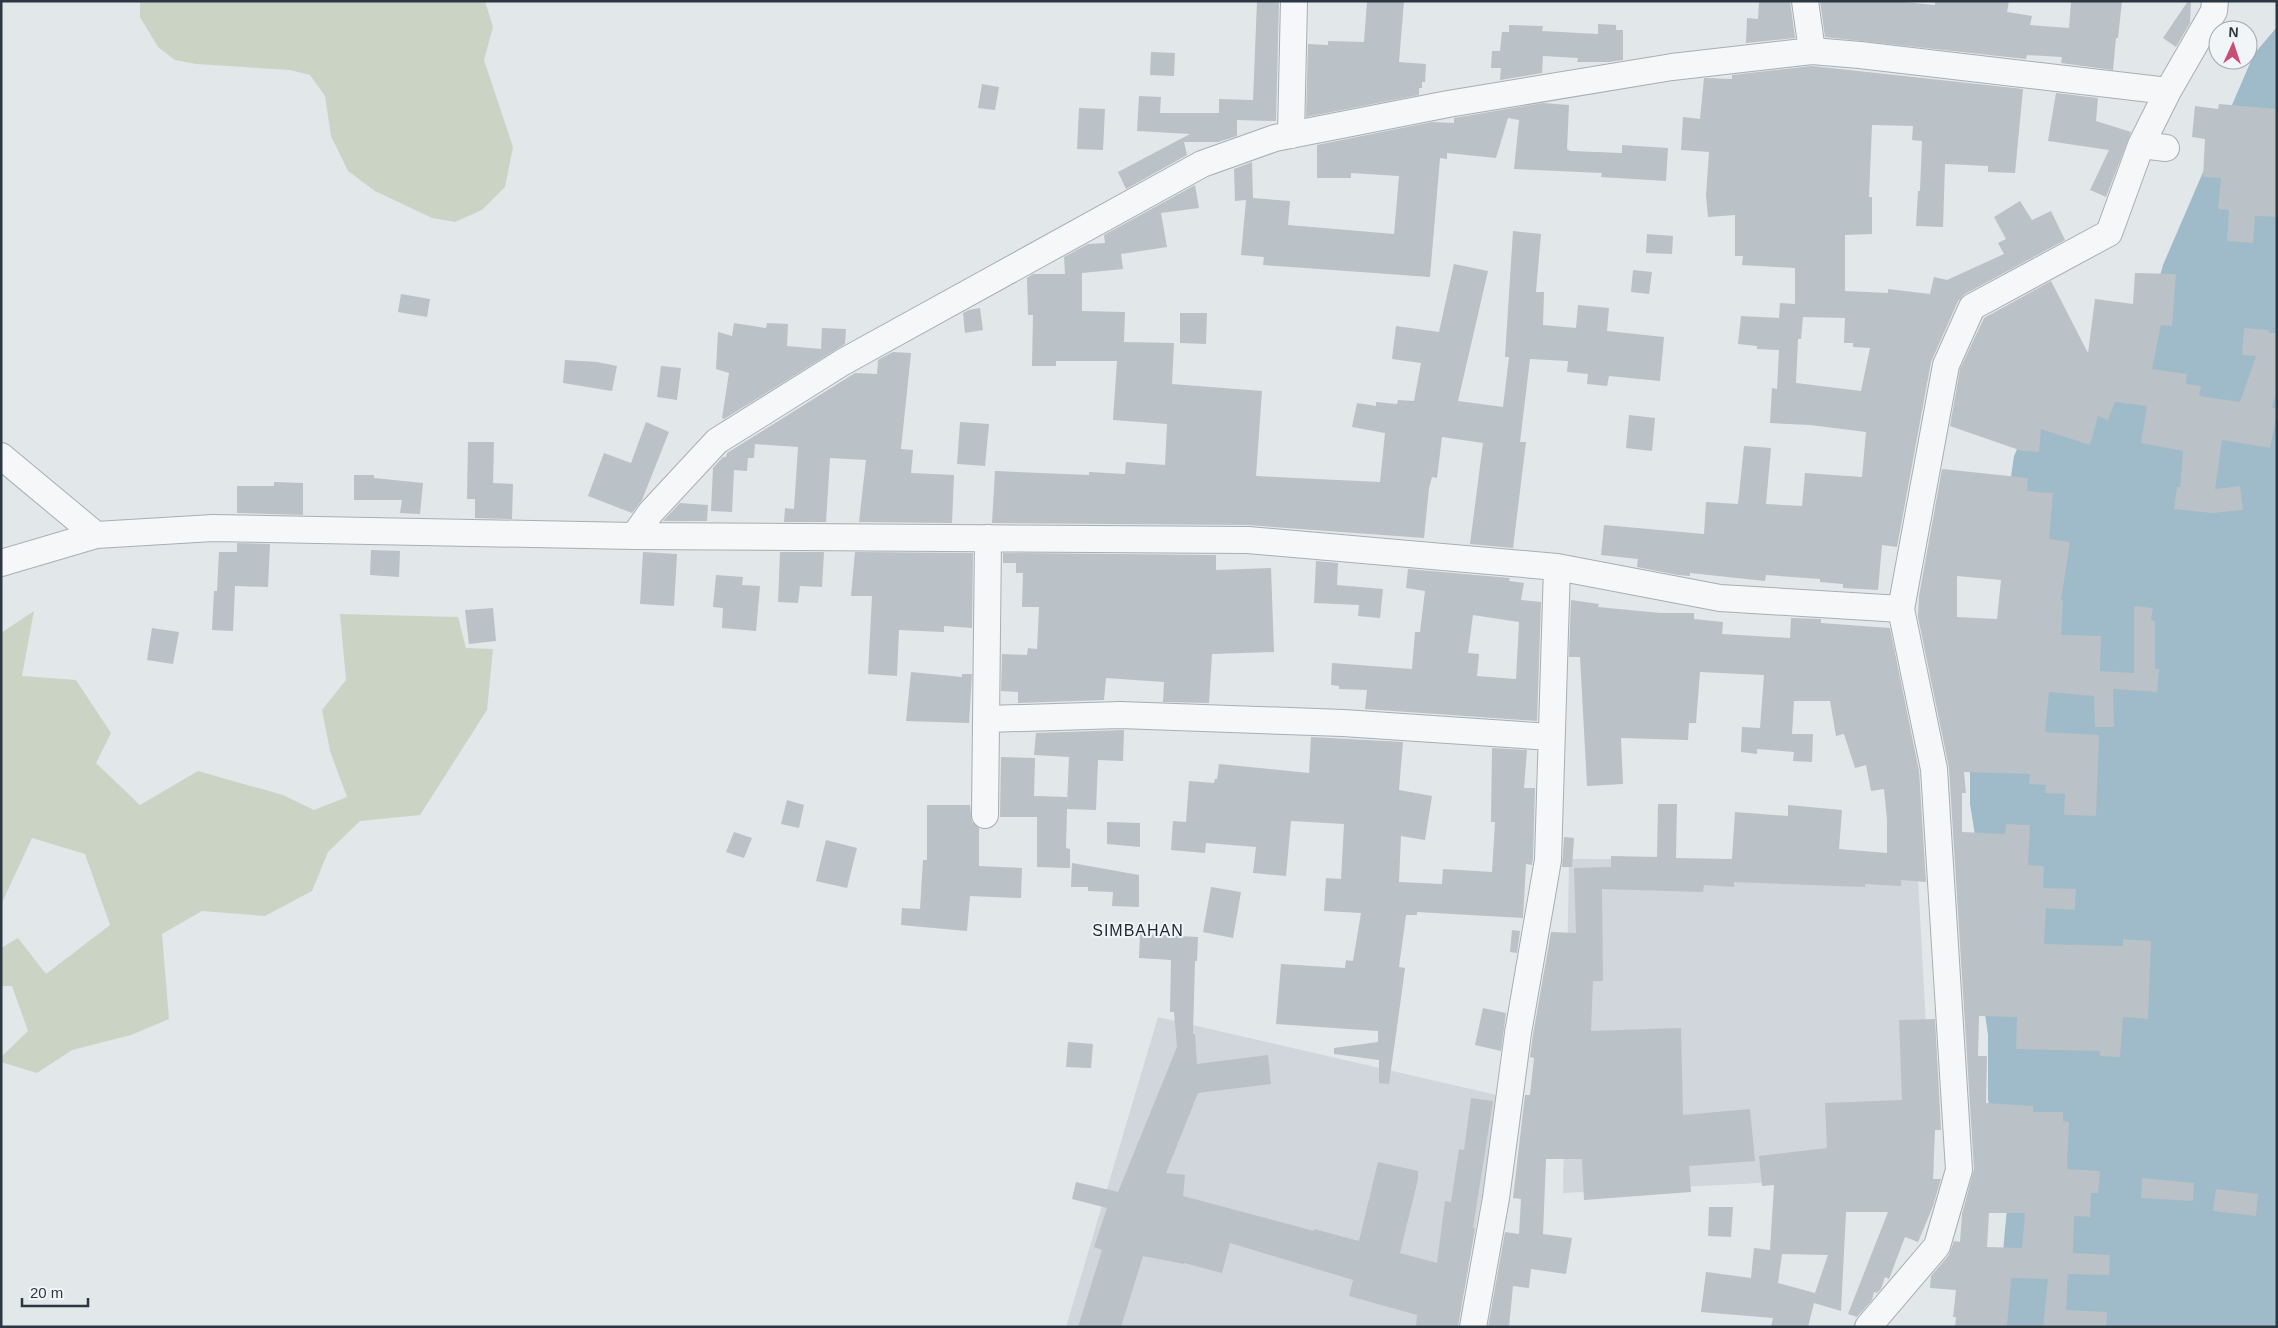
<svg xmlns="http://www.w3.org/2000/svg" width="2278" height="1328" viewBox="0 0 2278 1328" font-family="Arial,sans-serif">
  <rect width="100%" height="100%" fill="#e2e7ea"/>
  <path fill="#d1d6dc" d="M 1569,859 L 1917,860 L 1934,1174 L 1563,1193 Z
    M 1158,1017 L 1501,1096 L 1457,1327 L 1066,1327 Z"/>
  <path fill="#cbd4c4" d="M 140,1 L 485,1 L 493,27 L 484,60 L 513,147 L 505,187 L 482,210 L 455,222 L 432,218 L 375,191 L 348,171 L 331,136 L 325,96 L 310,75 L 290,70 L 196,64 L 175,60 L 158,47 L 140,17 Z
    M 34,611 L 22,676 L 76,680 L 111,733 L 96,763 L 140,805 L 198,771 L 283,795 L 314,810 L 347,797 L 330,751 L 322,710 L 346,680 L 340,614 L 458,617 L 466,648 L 493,649 L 487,710 L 420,815 L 360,821 L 328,852 L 312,891 L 265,916 L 202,911 L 162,934 L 169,1019 L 131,1035 L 72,1050 L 37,1073 L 1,1062 L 1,1057 L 28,1031 L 12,986 L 1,986 L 1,948 L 18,938 L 46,974 L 110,925 L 85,854 L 32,838 L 1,905 L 1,633 Z"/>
  <path fill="#9fbac8" d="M 2277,27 L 2277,1327 L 1988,1327 L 2003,1252 L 2007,1208 L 1988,1099 L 1988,1035 L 1984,1007 L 1978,854 L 1970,804 L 1970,744 L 2027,695 L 2006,512 L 2014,456 L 2049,377 L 2128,391 L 2163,265 L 2254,54 Z"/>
  <path fill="#bac1c7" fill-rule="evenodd" d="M 1257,1 L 1279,1 L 1276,121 L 1237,120 L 1237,136 L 1218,142 L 1184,142 L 1187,155 L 1126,189 L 1118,172 L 1190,134 L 1137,131 L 1139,96 L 1161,97 L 1160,113 L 1219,113 L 1219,99 L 1253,100 Z
    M 1367,1 L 1404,1 L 1399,62 L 1426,64 L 1425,82 L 1422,82 L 1422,88 L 1419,88 L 1419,95 L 1306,117 L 1308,44 L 1328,45 L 1328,41 L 1364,42 Z
    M 1759,1 L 1790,1 L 1795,38 L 1746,43 L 1747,18 L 1758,19 Z
    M 1820,1 L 1894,1 L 1935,5 L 1935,1 L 2009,1 L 2007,12 L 2032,16 L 2030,25 L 2069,28 L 2071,1 L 2122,1 L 2118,38 L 2116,38 L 2113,70 L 2061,63 L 2062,57 L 2027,55 L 2026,59 L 1825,37 Z
    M 2188,1 L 2191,1 L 2190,23 L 2176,47 L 2163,38 Z
    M 1598,24 L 1616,25 L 1616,30 L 1623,30 L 1623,60 L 1609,62 L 1577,62 L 1578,58 L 1543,56 L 1542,73 L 1500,80 L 1501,68 L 1491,68 L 1492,51 L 1500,51 L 1502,32 L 1509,32 L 1509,25 L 1543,26 L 1542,31 L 1598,34 Z
    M 1151,52 L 1175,53 L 1174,76 L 1150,75 Z
    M 1812,66 L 2023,89 L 2015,173 L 1988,172 L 1988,166 L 1945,164 L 1943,227 L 1916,226 L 1918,191 L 1920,191 L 1922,141 L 1912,140 L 1913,126 L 1872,125 L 1869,197 L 1872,197 L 1872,234 L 1845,235 L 1845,291 L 1888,293 L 1888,289 L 1930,294 L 1934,277 L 1947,280 L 2004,254 L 1998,243 L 2006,239 L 1994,217 L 2020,201 L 2032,220 L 2051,211 L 2065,240 L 1965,294 L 1958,301 L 1931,362 L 1897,547 L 1882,545 L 1878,590 L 1843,588 L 1843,584 L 1820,582 L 1820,579 L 1766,575 L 1765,581 L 1690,573 L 1690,576 L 1678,575 L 1637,567 L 1638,559 L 1601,555 L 1604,525 L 1704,534 L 1706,502 L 1738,504 L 1744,446 L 1771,448 L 1766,504 L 1802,506 L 1805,473 L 1862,477 L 1866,432 L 1810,425 L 1770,423 L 1772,388 L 1777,389 L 1779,350 L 1757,349 L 1757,346 L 1738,344 L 1741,316 L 1779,318 L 1780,303 L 1795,304 L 1795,268 L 1742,265 L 1743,256 L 1735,256 L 1735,215 L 1708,217 L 1706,195 L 1709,152 L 1681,150 L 1683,117 L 1700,119 L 1704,78 L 1732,79 L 1732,75 ZM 1803,317 L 1845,318 L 1844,343 L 1853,343 L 1853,347 L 1870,348 L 1861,391 L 1796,383 L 1798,339 L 1801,339 Z
    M 982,84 L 999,87 L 995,110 L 978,108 Z
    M 2056,93 L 2098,98 L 2096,121 L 2131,132 L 2106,197 L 2090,190 L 2109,150 L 2048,141 Z
    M 1543,103 L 1569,105 L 1567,149 L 1570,151 L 1622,153 L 1622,145 L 1668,148 L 1666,181 L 1601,177 L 1602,173 L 1514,169 L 1519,120 L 1508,118 L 1496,158 L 1447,153 L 1447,159 L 1440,158 L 1430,277 L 1263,265 L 1264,257 L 1241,255 L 1246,200 L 1235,201 L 1234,169 L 1252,162 L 1253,198 L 1290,201 L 1288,225 L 1394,234 L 1399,176 L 1351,173 L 1351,178 L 1317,178 L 1317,145 L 1432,122 L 1454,123 L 1454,118 Z
    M 2219,104 L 2277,109 L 2277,217 L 2255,216 L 2253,243 L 2227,241 L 2229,210 L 2218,209 L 2221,178 L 2203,177 L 2205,139 L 2192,137 L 2195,106 L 2218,109 Z
    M 1079,108 L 1105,109 L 1103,150 L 1077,149 Z
    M 1195,185 L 1199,208 L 1161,213 L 1167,247 L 1121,254 L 1123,269 L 1082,273 L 1082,311 L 1125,312 L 1124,342 L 1174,343 L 1172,384 L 1262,391 L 1256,476 L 1380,482 L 1385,433 L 1352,427 L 1357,403 L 1376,406 L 1376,402 L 1397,404 L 1398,400 L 1414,401 L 1421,363 L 1392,359 L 1396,326 L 1439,332 L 1454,264 L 1488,271 L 1458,401 L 1503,407 L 1509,357 L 1505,357 L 1513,231 L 1541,234 L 1536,292 L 1544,292 L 1543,325 L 1576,328 L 1578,305 L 1609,308 L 1607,331 L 1664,337 L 1660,381 L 1609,376 L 1607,386 L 1587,384 L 1588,374 L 1567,372 L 1568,361 L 1530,359 L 1520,442 L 1526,442 L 1513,548 L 1470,544 L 1483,443 L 1442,437 L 1437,478 L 1432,477 L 1429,488 L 1424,538 L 1248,525 L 992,523 L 995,471 L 1089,475 L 1089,472 L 1125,474 L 1126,462 L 1165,465 L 1167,424 L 1113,420 L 1117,361 L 1056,361 L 1056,366 L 1032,366 L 1033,315 L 1028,315 L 1027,278 L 1033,274 L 1065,274 L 1064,257 L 1088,244 L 1105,243 L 1104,235 Z
    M 1647,234 L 1673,236 L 1672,254 L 1646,253 Z
    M 1633,270 L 1652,272 L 1649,294 L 1631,292 Z
    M 2135,273 L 2176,274 L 2172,326 L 2161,325 L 2152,369 L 2187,374 L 2186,384 L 2201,386 L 2199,396 L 2240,402 L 2256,356 L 2242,355 L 2244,328 L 2269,330 L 2269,333 L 2277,333 L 2277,391 L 2272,407 L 2277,409 L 2277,413 L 2270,448 L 2222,440 L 2215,489 L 2240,486 L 2243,510 L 2212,513 L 2174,509 L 2177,487 L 2180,487 L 2183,451 L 2141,443 L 2147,406 L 2115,402 L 2108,420 L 2098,416 L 2090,445 L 2041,429 L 2039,452 L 2022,451 L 1950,426 L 1960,369 L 1984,318 L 2051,281 L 2088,353 L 2095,299 L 2133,304 Z
    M 401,294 L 430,299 L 427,317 L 398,312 Z
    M 980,308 L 983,330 L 965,333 L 963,313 L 969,310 Z
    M 1180,313 L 1207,313 L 1206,344 L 1180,343 Z
    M 734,323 L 766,328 L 767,323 L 788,324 L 787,346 L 821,349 L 822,328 L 846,329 L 845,344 L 724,419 L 722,418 L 729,373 L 716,369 L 718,332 L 732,336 Z
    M 893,352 L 911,353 L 901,449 L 913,450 L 911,473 L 954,475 L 952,523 L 859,522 L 866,460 L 830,458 L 826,522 L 784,522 L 785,508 L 794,509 L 798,447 L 755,444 L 754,458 L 748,458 L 747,471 L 734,470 L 732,512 L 711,511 L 713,468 L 723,457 L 726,457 L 727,453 L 855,373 L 877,374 L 878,360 Z
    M 565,360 L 597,362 L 617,366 L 612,391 L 563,383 Z
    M 661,366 L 681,368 L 677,400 L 657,397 Z
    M 1629,415 L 1655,418 L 1652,451 L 1626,448 Z
    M 646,422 L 669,432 L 642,500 L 632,513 L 588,496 L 604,453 L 631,463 Z
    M 960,422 L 989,424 L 985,466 L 957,464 Z
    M 468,442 L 494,442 L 493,483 L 513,484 L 512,519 L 475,518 L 475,499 L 467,499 Z
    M 1942,469 L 2028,478 L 2027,491 L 2053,493 L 2049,539 L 2070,542 L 2061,600 L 2063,601 L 2061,635 L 2101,636 L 2100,671 L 2134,673 L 2134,606 L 2153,608 L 2151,620 L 2155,621 L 2155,669 L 2159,669 L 2157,692 L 2113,689 L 2114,727 L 2095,727 L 2094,696 L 2049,692 L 2045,732 L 2099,735 L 2096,816 L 2064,815 L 2065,794 L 2045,793 L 2046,785 L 2029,784 L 2030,774 L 1964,772 L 1966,793 L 1962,793 L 1962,832 L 2005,834 L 2006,824 L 2030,825 L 2028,865 L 2044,866 L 2043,888 L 2076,889 L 2075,910 L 2046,908 L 2044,944 L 2123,946 L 2123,939 L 2151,941 L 2148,1019 L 2123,1017 L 2120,1057 L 2100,1056 L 2100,1051 L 2016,1049 L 2017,1017 L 1979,1016 L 1978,1056 L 1987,1056 L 1986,1103 L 2033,1106 L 2033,1112 L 2063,1112 L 2063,1121 L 2069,1122 L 2067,1169 L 2100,1171 L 2098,1193 L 2091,1193 L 2090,1217 L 2074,1216 L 2073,1253 L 2110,1255 L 2109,1275 L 2068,1274 L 2066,1310 L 2107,1312 L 2106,1327 L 2043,1327 L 2048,1279 L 2011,1278 L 2007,1327 L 1955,1327 L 1956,1317 L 1953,1317 L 1956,1290 L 1930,1288 L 1931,1276 L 1949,1255 L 1954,1241 L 1960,1242 L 1962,1214 L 1974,1169 L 1949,768 L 1918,617 L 1919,596 ZM 1957,576 L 2001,580 L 1997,619 L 1957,617 ZM 1989,1213 L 2025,1213 L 2022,1248 L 1987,1247 Z
    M 354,475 L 374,475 L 374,478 L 423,483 L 420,514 L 400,513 L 402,500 L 354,500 Z
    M 274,482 L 303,483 L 303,515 L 237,513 L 237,486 L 274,486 Z
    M 680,503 L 708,505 L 707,521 L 663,521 Z
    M 237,543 L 270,544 L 268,587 L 235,586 L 233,631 L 212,630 L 214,591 L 217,591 L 219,552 L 237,552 Z
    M 371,550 L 400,551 L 399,577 L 370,575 Z
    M 643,552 L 677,554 L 674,606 L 640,604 Z
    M 780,552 L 824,552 L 822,587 L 800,586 L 798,603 L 778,602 Z
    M 855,552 L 973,553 L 972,628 L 944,626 L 944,632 L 899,630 L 897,676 L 868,674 L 872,596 L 851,596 Z
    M 1003,553 L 1216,555 L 1216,570 L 1271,568 L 1274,652 L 1212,654 L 1209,703 L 1163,702 L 1164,682 L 1106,678 L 1104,700 L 1018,703 L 1018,692 L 1001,691 L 1002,654 L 1027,655 L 1028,648 L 1037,649 L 1039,607 L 1022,607 L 1023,573 L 1016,573 L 1016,563 L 1003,563 Z
    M 1316,561 L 1338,563 L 1337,585 L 1383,589 L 1380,618 L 1358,616 L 1359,605 L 1314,603 Z
    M 1408,569 L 1510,578 L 1509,581 L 1524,583 L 1521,600 L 1541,602 L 1537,721 L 1365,709 L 1367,690 L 1339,689 L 1339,686 L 1331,685 L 1332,663 L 1412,669 L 1415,632 L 1420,632 L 1425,591 L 1406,588 ZM 1473,615 L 1519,622 L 1516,679 L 1477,676 L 1479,654 L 1468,653 Z
    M 716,575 L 743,577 L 742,585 L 760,586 L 756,631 L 722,628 L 723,608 L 713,607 Z
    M 1571,600 L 1599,604 L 1598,607 L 1660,613 L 1694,613 L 1694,619 L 1723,622 L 1722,634 L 1790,638 L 1791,618 L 1821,619 L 1821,623 L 1890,628 L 1919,771 L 1926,882 L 1901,880 L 1901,886 L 1865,884 L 1865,887 L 1734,882 L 1734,887 L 1704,885 L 1703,892 L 1602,889 L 1603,981 L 1593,981 L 1591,1031 L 1681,1028 L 1683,1115 L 1750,1109 L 1755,1161 L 1689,1166 L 1691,1192 L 1584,1200 L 1582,1159 L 1546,1159 L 1543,1234 L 1572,1238 L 1566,1274 L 1531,1269 L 1529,1288 L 1513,1286 L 1509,1327 L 1488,1327 L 1505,1232 L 1519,1234 L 1521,1199 L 1513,1198 L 1525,1095 L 1530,1095 L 1534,1058 L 1530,1057 L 1533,1035 L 1551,932 L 1576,933 L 1574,868 L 1611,867 L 1611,856 L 1657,857 L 1658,804 L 1677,804 L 1676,858 L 1732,859 L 1735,812 L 1788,816 L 1788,805 L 1842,810 L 1839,849 L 1887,853 L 1887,820 L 1884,789 L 1871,791 L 1866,765 L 1855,768 L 1844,734 L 1836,736 L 1830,701 L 1794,701 L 1792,734 L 1813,734 L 1812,762 L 1793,761 L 1794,752 L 1757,749 L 1757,754 L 1741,752 L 1742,727 L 1760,728 L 1764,675 L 1700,672 L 1696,723 L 1689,723 L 1688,740 L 1621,738 L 1623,784 L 1587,786 L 1580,657 L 1569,657 Z
    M 493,608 L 496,641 L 469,644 L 465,610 Z
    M 152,628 L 179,632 L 173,664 L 147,660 Z
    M 911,672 L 962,677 L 962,674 L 972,674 L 969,723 L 906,721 Z
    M 1124,730 L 1123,761 L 1098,760 L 1096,810 L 1067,809 L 1066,848 L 1070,849 L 1070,868 L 1037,867 L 1037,817 L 1000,817 L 1001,757 L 1035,758 L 1034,796 L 1067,797 L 1067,803 L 1069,757 L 1034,755 L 1036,733 Z
    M 1311,737 L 1403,742 L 1399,790 L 1432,796 L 1425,840 L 1401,836 L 1399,882 L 1442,884 L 1443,869 L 1492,872 L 1495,822 L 1491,822 L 1492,748 L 1527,750 L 1524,788 L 1535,788 L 1533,858 L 1532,865 L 1526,864 L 1523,918 L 1417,912 L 1417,915 L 1406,915 L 1399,967 L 1405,968 L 1402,991 L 1389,1084 L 1379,1083 L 1379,1060 L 1334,1054 L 1334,1048 L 1378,1042 L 1378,1031 L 1276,1024 L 1281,964 L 1345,968 L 1346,960 L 1353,961 L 1361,913 L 1324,911 L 1326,878 L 1341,879 L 1344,824 L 1291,821 L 1286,876 L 1253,873 L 1256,847 L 1206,843 L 1205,853 L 1171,850 L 1173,821 L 1186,822 L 1189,781 L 1214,783 L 1215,779 L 1217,779 L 1219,764 L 1309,773 Z
    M 787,800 L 804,805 L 799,828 L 781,824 Z
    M 927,805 L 970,805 L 972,822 L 979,828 L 979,866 L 1022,868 L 1021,898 L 970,896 L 967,931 L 901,925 L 902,908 L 920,909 L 923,860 L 927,860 Z
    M 1107,822 L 1140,823 L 1140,847 L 1107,844 Z
    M 734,832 L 752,838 L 744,858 L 726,852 Z
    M 1564,837 L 1574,838 L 1572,867 L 1562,867 Z
    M 826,840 L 857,848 L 847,888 L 816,881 Z
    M 1072,863 L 1139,875 L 1139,907 L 1112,906 L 1113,892 L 1088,891 L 1088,887 L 1071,887 Z
    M 1211,887 L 1241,892 L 1233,938 L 1203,932 Z
    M 1512,930 L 1520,931 L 1517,953 L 1510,952 Z
    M 1140,934 L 1198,937 L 1197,961 L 1195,961 L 1193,1034 L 1195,1034 L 1197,1064 L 1268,1055 L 1271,1084 L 1198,1093 L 1166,1173 L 1185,1175 L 1183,1196 L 1314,1231 L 1314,1229 L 1359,1241 L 1378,1162 L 1418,1171 L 1418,1179 L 1400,1253 L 1437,1263 L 1445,1201 L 1451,1202 L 1459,1149 L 1464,1150 L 1471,1098 L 1493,1101 L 1473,1228 L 1475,1228 L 1458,1327 L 1416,1327 L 1417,1315 L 1349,1296 L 1353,1280 L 1230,1243 L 1222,1273 L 1184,1263 L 1184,1264 L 1143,1256 L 1121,1327 L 1078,1327 L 1102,1250 L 1094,1247 L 1107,1208 L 1072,1199 L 1076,1182 L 1118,1192 L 1177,1047 L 1174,1012 L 1170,1012 L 1171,960 L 1139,958 Z
    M 1483,1008 L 1506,1013 L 1501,1051 L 1475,1045 Z
    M 1935,1019 L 1941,1130 L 1935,1130 L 1933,1179 L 1941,1179 L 1933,1206 L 1918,1242 L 1905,1237 L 1889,1279 L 1885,1277 L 1881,1289 L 1877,1293 L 1874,1292 L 1872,1300 L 1857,1317 L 1848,1314 L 1888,1212 L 1846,1212 L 1841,1311 L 1814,1303 L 1808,1327 L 1771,1327 L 1773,1318 L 1701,1312 L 1706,1272 L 1751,1278 L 1754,1248 L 1770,1250 L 1774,1185 L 1762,1186 L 1759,1156 L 1827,1148 L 1825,1103 L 1902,1100 L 1899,1020 ZM 1782,1254 L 1828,1255 L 1815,1293 L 1778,1283 Z
    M 1068,1042 L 1093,1044 L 1091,1068 L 1066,1067 Z
    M 2142,1178 L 2194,1183 L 2193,1201 L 2141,1198 Z
    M 2216,1189 L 2258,1194 L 2256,1216 L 2213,1211 Z
    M 1709,1207 L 1733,1207 L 1731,1237 L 1708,1236 Z"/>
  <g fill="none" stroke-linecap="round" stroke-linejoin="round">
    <defs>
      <path id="street" d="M 1805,1 L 1812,51
        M 1291,135 L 1294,1
        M 2141,145 L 2166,148
        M 1,456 L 96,535
        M 634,536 L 651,512 L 717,441 L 843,362 L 1202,164 L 1275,138 L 1448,104 L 1672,67 L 1812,51 L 1860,55 L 2168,91
        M 1,563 L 96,535 L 213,528 L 634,536 L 1248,540 L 1557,567 L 1720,598 L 1901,609
        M 988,719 L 1120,715 L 1343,723 L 1551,737
        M 985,815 L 988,538
        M 1473,1327 L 1496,1198 L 1518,1033 L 1548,860 L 1557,567
        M 1868,1327 L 1937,1246 L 1959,1170 L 1934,769 L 1901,609 L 1946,365 L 1972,307 L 2109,233 L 2141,145 L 2168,91 L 2214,11 L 2215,1"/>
    </defs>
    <use href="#street" stroke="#a7afb4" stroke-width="28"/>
    <use href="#street" stroke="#f5f7f8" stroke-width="26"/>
  </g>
  <g text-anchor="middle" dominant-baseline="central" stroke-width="4" stroke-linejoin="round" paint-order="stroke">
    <g font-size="16" letter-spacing="1" fill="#1d2832" stroke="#f2f5f7">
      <text x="1138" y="930">SIMBAHAN</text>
    </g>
  </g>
  <rect width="2278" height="1328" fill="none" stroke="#2b3741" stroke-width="5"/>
  <g transform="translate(2233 45) rotate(3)"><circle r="24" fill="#f2f5f7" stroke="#a2a9ae"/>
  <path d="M0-4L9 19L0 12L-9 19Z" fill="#c94e75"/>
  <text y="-8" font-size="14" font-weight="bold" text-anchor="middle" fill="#2b3741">N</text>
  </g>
  <path d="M22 1298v8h66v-8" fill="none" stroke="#2b3741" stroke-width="2.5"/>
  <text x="30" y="1298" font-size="15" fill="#2b3741" stroke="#f2f5f7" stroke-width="4" paint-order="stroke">20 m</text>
</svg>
